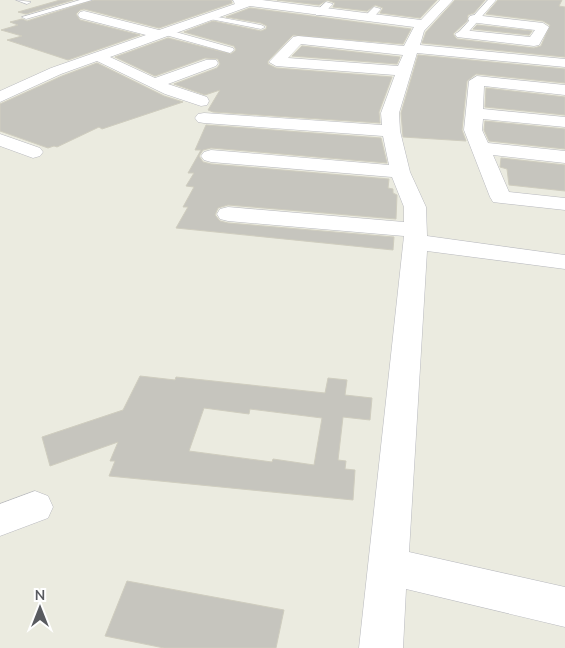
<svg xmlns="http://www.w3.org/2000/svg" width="565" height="648" viewBox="0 0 565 648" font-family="'Nunito Sans',sans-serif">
  <rect width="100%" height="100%" fill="#ebebe0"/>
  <path fill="#c6c5be" stroke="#cfcdbf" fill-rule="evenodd" d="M 60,0 L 73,0 L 26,14 L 18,12 Z
    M 94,0 L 231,0 L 232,3 L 159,28 L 84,9 L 80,10 L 76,14 L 80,20 L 140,35 L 68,60 L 7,40 L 22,36 L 1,30 L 18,25 L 10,22 L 22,19 L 27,21 Z
    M 277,0 L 437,0 L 420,18 L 380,13 L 383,8 L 375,5 L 367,11 L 333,7 L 335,3 L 327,0 L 319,5 Z
    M 455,0 L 485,0 L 474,13 L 468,15 L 467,21 L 453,34 L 457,39 L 534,48 L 541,46 L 550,25 L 543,21 L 486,14 L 498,0 L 562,0 L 559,6 L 565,7 L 565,57 L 422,43 L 426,32 Z
    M 250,8 L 411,29 L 403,44 L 293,35 L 268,61 L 268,64 L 276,68 L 392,77 L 379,112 L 380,123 L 213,112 L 208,110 L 220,90 L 205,95 L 174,84 L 217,68 L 220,64 L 218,59 L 205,58 L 155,76 L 115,57 L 168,38 L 231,54 L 236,50 L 234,46 L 184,32 L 213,21 L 261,31 L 266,29 L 267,26 L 261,23 L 226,17 Z
    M 477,25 L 532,31 L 529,35 L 473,29 Z
    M 302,46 L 400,57 L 397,64 L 292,56 Z
    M 418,55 L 565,69 L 565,83 L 476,74 L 467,81 L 462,130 L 466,141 L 403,137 L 401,113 Z
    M 97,63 L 164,96 L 183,102 L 102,129 L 99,127 L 57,147 L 54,146 L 48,148 L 0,131 L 0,104 L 62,76 Z
    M 486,88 L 565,97 L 565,115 L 485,107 Z
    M 485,121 L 565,129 L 565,149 L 489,141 L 484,130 Z
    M 206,125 L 381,138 L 387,163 L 211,148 L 203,150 L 199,156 L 203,162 L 211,164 L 389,179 L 388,188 L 393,189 L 393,193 L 397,195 L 396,219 L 228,205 L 218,208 L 215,215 L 220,221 L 228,223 L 394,237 L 393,250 L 176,228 L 188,207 L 183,207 L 194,187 L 186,186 L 194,173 L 188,173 L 201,150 L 195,150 Z
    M 501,158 L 565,165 L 565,191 L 509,185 L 507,169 L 500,167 Z
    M 140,376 L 175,380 L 176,377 L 325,393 L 328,378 L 347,380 L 345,395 L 372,398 L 370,420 L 343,417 L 338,460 L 346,461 L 345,469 L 355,470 L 353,500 L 109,476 L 115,461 L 110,461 L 118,442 L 50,466 L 42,437 L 123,410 ZM 204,408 L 249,414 L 250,409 L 322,418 L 314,465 L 273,459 L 272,462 L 189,451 Z
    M 127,581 L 284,610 L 276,648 L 164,648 L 105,636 Z"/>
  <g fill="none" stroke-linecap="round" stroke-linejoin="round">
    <defs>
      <path id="lane" d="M 16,0 L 31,2 L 27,4 Z
        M 80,0 L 92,0 L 26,19 L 22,17 Z
        M 488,0 L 496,0 L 465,36 L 459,36 L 459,32 Z
        M 326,2 L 333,4 L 322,15 L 316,15 L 316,11 Z
        M 374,7 L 381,9 L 371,20 L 365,20 L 365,16 Z
        M 207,15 L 261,25 L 265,27 L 261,29 L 210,19 L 206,17 Z
        M 165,29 L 233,48 L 234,50 L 230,53 L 162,34 L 161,32 Z"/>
      <path id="street" d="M 233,0 L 262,0 L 421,20 L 440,0 L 453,0 L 424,31 L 420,45 L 565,59 L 565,67 L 417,53 L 399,113 L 400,131 L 410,172 L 426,207 L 427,236 L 565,255 L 565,269 L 427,251 L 409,552 L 565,587 L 565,627 L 406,589 L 403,648 L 359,648 L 404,236 L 228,221 L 220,219 L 217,214 L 220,209 L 228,207 L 404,222 L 404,207 L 392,177 L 211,162 L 204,160 L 201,156 L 204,152 L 211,150 L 389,165 L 383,136 L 204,123 L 198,122 L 195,118 L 198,114 L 204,113 L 382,125 L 381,113 L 395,75 L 276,66 L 269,62 L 293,37 L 298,36 L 404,46 L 414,27 L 250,6 L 110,57 L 155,78 L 206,60 L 216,60 L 218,63 L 216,66 L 168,84 L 207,97 L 209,101 L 207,105 L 201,106 L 165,94 L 97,61 L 61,74 L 0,102 L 0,91 L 51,68 L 146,35 L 80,18 L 78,15 L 80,12 L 84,11 L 159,30 L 235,4 ZM 301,44 L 403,55 L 398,66 L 288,58 Z
        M 474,15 L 543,23 L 549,27 L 539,45 L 534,46 L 457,37 L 455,34 L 462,30 L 530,37 L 535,30 L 470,22 L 468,19 L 470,16 Z
        M 477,76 L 565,85 L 565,95 L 484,86 L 483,109 L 565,117 L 565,127 L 483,119 L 482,130 L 488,143 L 565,151 L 565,163 L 493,155 L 509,192 L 565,198 L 565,210 L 501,203 L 493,202 L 490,197 L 464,130 L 469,81 Z
        M 0,134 L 40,148 L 43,152 L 40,156 L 33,158 L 0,146 Z
        M 35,491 L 48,496 L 53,507 L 48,518 L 0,536 L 0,504 Z"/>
    </defs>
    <use href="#lane" stroke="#b8b9be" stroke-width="1"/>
    <use href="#street" stroke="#b8b9be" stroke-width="1"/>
    <use href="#lane" fill="#fff" fill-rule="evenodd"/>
    <use href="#street" fill="#fff" fill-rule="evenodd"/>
  </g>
  <g transform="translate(40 608)" stroke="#ffffff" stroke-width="4" paint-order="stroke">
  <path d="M0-4L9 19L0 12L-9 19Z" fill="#595b60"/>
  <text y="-8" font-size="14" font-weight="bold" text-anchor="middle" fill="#595b60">N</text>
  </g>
</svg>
